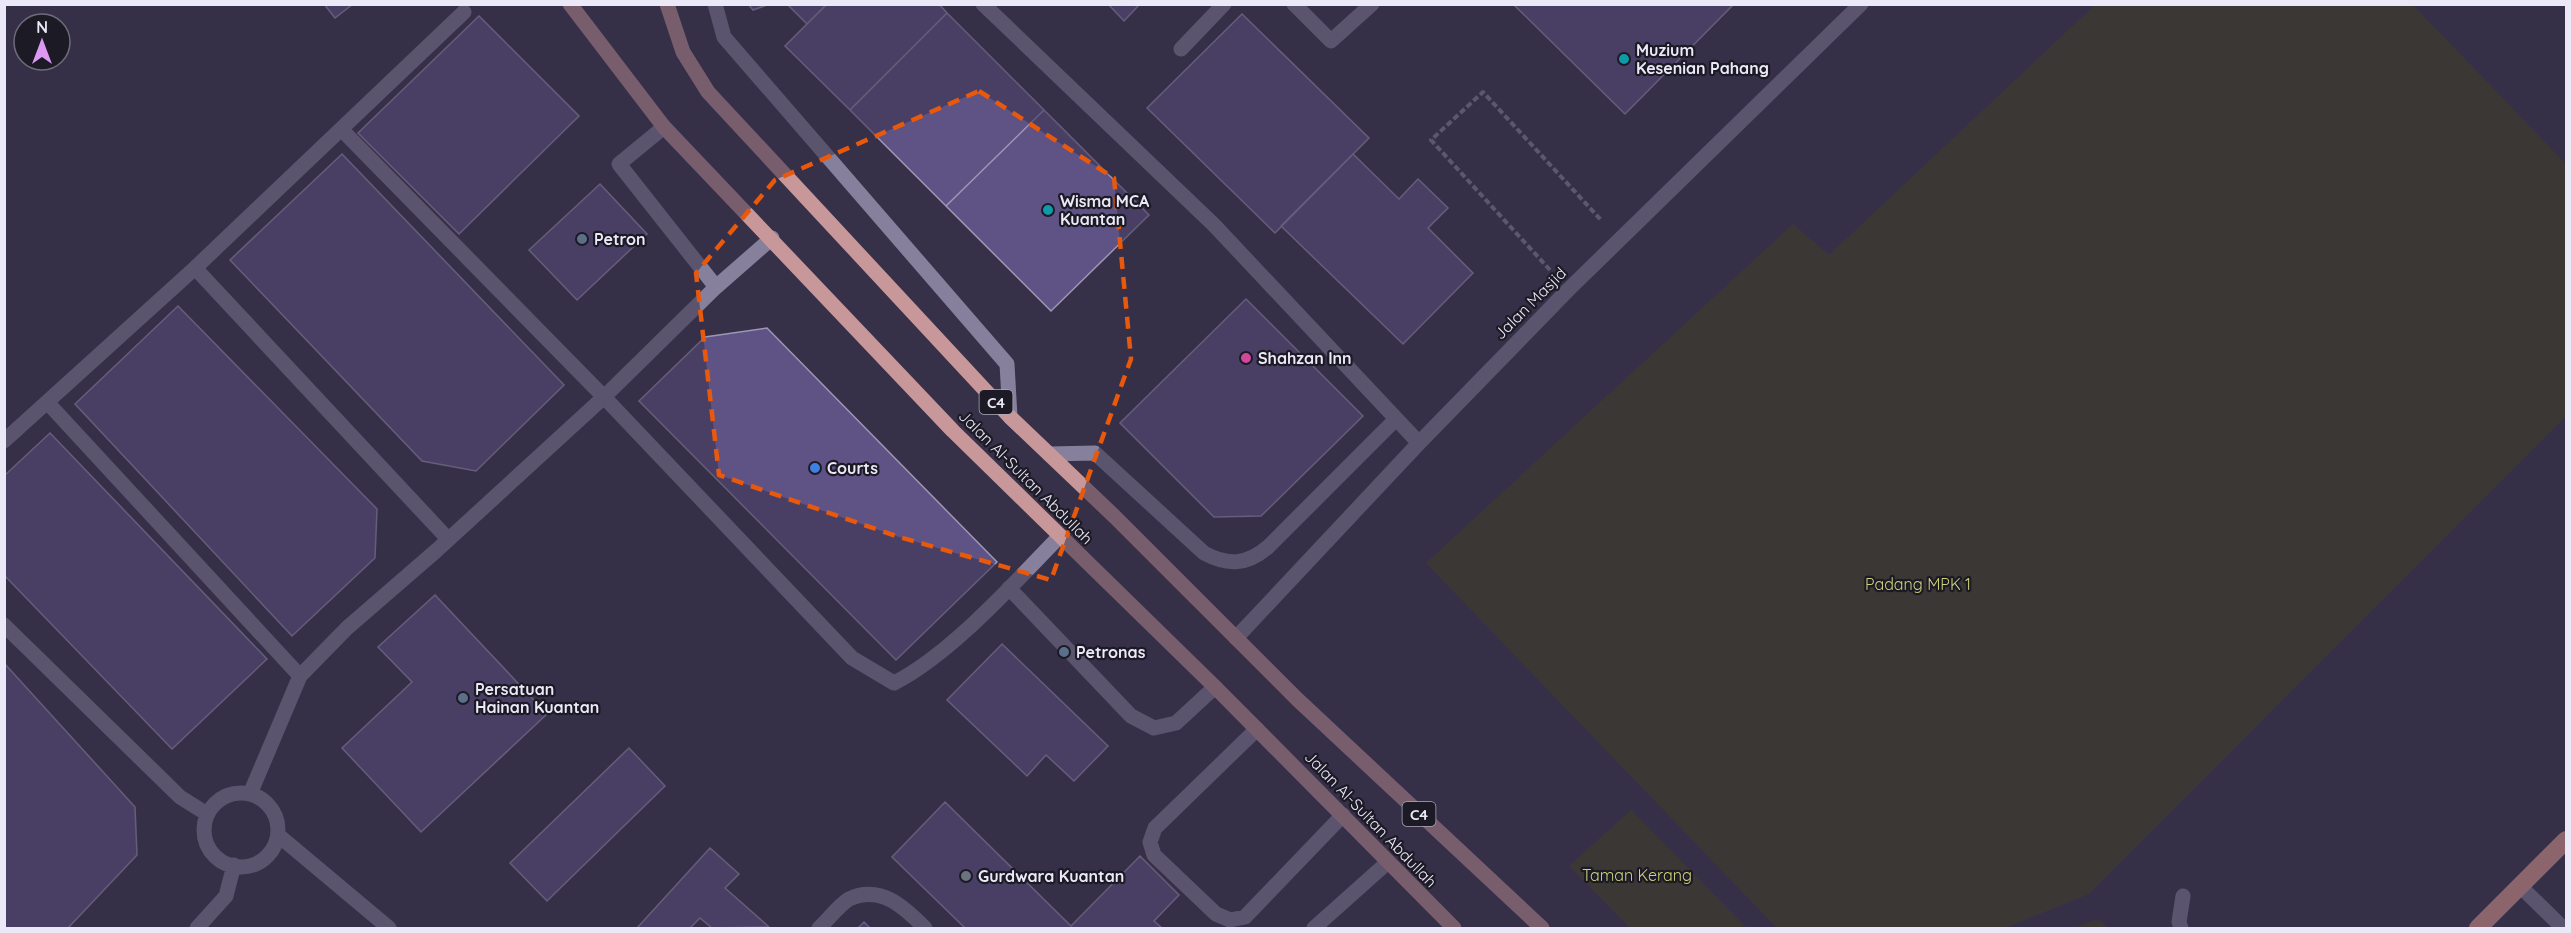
<svg xmlns="http://www.w3.org/2000/svg" width="2571" height="933" viewBox="0 0 2571 933" font-family="Quicksand,sans-serif">
  <rect width="100%" height="100%" fill="#363048"/>
  <path fill="#40421d" d="M 2095,5 L 2413,5 L 2566,164 L 2566,416 L 2089,894 L 2005,928 L 1777,928 L 1426,563 L 1793,224 L 1829,255 Z
    M 1631,810 L 1747,928 L 1630,928 L 1569,866 Z
    M 2098,919 L 2108,928 L 2073,928 Z"/>
  <path fill="#5f5386" stroke="#9c97b4" stroke-width="1.5" d="M 324,4 L 353,4 L 335,18 Z
    M 748,4 L 770,4 L 753,10 Z
    M 787,4 L 827,4 L 807,24 Z
    M 827,4 L 939,4 L 947,13 L 850,110 L 785,46 Z
    M 1108,4 L 1140,4 L 1124,21 Z
    M 1513,4 L 1734,4 L 1625,114 Z
    M 947,13 L 1044,110 L 946,206 L 850,110 Z
    M 1242,14 L 1369,138 L 1275,233 L 1147,108 Z
    M 479,16 L 579,116 L 459,234 L 358,133 Z
    M 1044,110 L 1149,215 L 1051,311 L 946,206 Z
    M 342,154 L 564,385 L 476,471 L 422,461 L 230,260 Z
    M 1353,154 L 1399,199 L 1418,179 L 1448,208 L 1428,228 L 1473,273 L 1403,344 L 1281,226 Z
    M 600,184 L 647,234 L 577,300 L 529,250 Z
    M 1246,299 L 1363,416 L 1261,516 L 1214,517 L 1120,423 Z
    M 178,306 L 377,509 L 375,558 L 292,636 L 75,404 Z
    M 767,328 L 997,562 L 896,660 L 639,401 L 705,337 Z
    M 50,433 L 267,659 L 172,749 L 4,575 L 4,476 Z
    M 435,595 L 547,714 L 421,832 L 342,748 L 412,682 L 378,647 Z
    M 1002,644 L 1108,746 L 1074,781 L 1046,755 L 1027,776 L 947,700 Z
    M 4,663 L 135,807 L 137,855 L 68,928 L 4,928 Z
    M 629,748 L 665,786 L 547,901 L 510,863 Z
    M 945,802 L 1071,926 L 1140,856 L 1179,895 L 1154,921 L 1162,928 L 965,928 L 892,857 Z
    M 710,848 L 739,874 L 725,888 L 769,927 L 712,928 L 700,918 L 690,928 L 637,928 Z
    M 864,922 L 870,928 L 858,928 Z"/>
  <g fill="none" stroke-linecap="round" stroke-linejoin="round">
    <path stroke="#8c879c" stroke-width="4" stroke-dasharray="6 3" stroke-linecap="butt" d="M 1550,270 L 1431,140 L 1483,92 L 1601,220"/>
    <path stroke="#86809c" stroke-width="15" d="M 715,4 L 724,37 L 1007,364 L 1010,417
      M 983,4 L 1214,225 L 1419,443
      M 1294,4 L 1331,41 L 1372,4
      M 1181,49 L 1224,4
      M 664,127 L 619,164 L 716,287
      M 342,130 L 604,397 L 852,658 L 894,683 C 951,654 1013,584 1059,537
      M 195,268 L 448,539
      M 47,402 L 300,676
      M 4,441 L 195,268 L 464,12
      M 1049,454 L 1095,453 L 1204,553 C 1228,566 1247,565 1268,547 L 1395,420
      M 1009,588 L 1131,716 L 1154,728 L 1176,723 L 1215,687
      M 4,625 L 180,797 L 207,814
      M 1236,638 L 1419,443 L 1568,290 L 1861,4
      M 1257,729 L 1155,828 L 1150,842 L 1154,855 L 1216,914 L 1230,920 L 1245,917 L 1343,815
      M204 830a37 37 0 1 1 74 0a37 37 0 1 1-74 0Z
      M 250,794 L 300,676 L 347,628 L 437,550 L 604,397 L 716,287 L 772,238
      M 278,835 L 389,928
      M 2520,886 L 2563,928
      M 197,928 L 226,896 L 234,865
      M 819,928 C 828,920 839,905 849,899 C 881,884 905,908 925,928
      M 1314,928 L 1388,862
      M 2181,928 L 2179,922 L 2183,896"/>
    <path stroke="#c79799" stroke-width="15" d="M 570,4 L 664,127 L 953,431 L 1215,687 L 1454,928
      M 667,4 L 683,52 L 708,92 L 1010,417 L 1114,516 L 1297,699 L 1542,928"/>
    <path stroke="#f3a797" stroke-width="18" d="M 2478,928 L 2566,840"/>
  </g>
  <path d="M0 0H2571V933H0ZM 979,91 L 1114,178 L 1131,359 L 1051,580 L 899,537 L 719,475 L 696,273 L 775,180 Z" fill="#363048" fill-opacity=".55" fill-rule="evenodd"/>
  <path fill="none" stroke="#e8590c" stroke-width="4.5" stroke-dasharray="12 8" stroke-linejoin="round" d="M 979,91 L 1114,178 L 1131,359 L 1051,580 L 899,537 L 719,475 L 696,273 L 775,180 Z"/>
  <g fill="#0f9aa8" stroke="#1c1a25" stroke-width="2">
    <circle cx="1624" cy="59" r="6"/>
    <circle cx="1048" cy="210" r="6"/>
  </g>
  <g fill="#5c6f8a" stroke="#1c1a25" stroke-width="2">
    <circle cx="582" cy="239" r="6"/>
    <circle cx="1064" cy="652" r="6"/>
    <circle cx="463" cy="698" r="6"/>
  </g>
  <circle fill="#d1479c" stroke="#1c1a25" stroke-width="2" cx="1246" cy="358" r="6"/>
  <circle fill="#3f7fe0" stroke="#1c1a25" stroke-width="2" cx="815" cy="468" r="6"/>
  <circle fill="#6b7280" stroke="#1c1a25" stroke-width="2" cx="966" cy="876" r="6"/>
  <g text-anchor="middle" dominant-baseline="central" stroke-width="4.5" stroke-linejoin="round" paint-order="stroke">
    <g fill="#1c1a25" stroke="#adaab9" stroke-width="1.5">
      <rect x="979.5" y="390" width="33" height="24" rx="4.5"/>
      <rect x="1402.5" y="802" width="33" height="24" rx="4.5"/>
    </g>
    <g font-size="15" font-weight="bold" fill="#ebe8f8">
      <text x="996" y="402">C4</text>
      <text x="1419" y="814">C4</text>
    </g>
    <g font-size="16" font-weight="bold" fill="#ebe8f8" stroke="#1c1a25" text-anchor="start">
      <text x="1636" y="50">Muzium<tspan x="1636" dy="18">Kesenian Pahang</tspan></text>
      <text x="1060" y="201">Wisma MCA<tspan x="1060" dy="18">Kuantan</tspan></text>
      <text x="594" y="239">Petron</text>
      <text x="1258" y="358">Shahzan Inn</text>
      <text x="827" y="468">Courts</text>
      <text x="1076" y="652">Petronas</text>
      <text x="475" y="689">Persatuan<tspan x="475" dy="18">Hainan Kuantan</tspan></text>
      <text x="978" y="876">Gurdwara Kuantan</text>
    </g>
    <g font-size="16" fill="#ebe8f8" stroke="#1c1a25">
      <text transform="translate(1530 303) rotate(-45)">Jalan Masjid</text>
      <text transform="translate(1026 477) rotate(45)">Jalan Al-Sultan Abdullah</text>
      <text transform="translate(1371 819) rotate(46)">Jalan Al-Sultan Abdullah</text>
    </g>
    <g font-size="16" fill="#ccd37a" stroke="#1c1a25">
      <text x="1918" y="584">Padang MPK 1</text>
      <text x="1637" y="875">Taman Kerang</text>
    </g>
  </g>
  <rect width="2571" height="933" fill="none" stroke="#ebe8f8" stroke-width="12"/>
  <g transform="translate(42 42)"><circle r="28" fill="#1c1a25" stroke="#6f6c79" stroke-width="1.5"/>
  <path d="M0-4.5L10 22L0 15L-10 22Z" fill="#dc99f4"/>
  <text y="-9" font-size="16" font-weight="bold" text-anchor="middle" fill="#ebe8f8">N</text>
  </g>
</svg>
